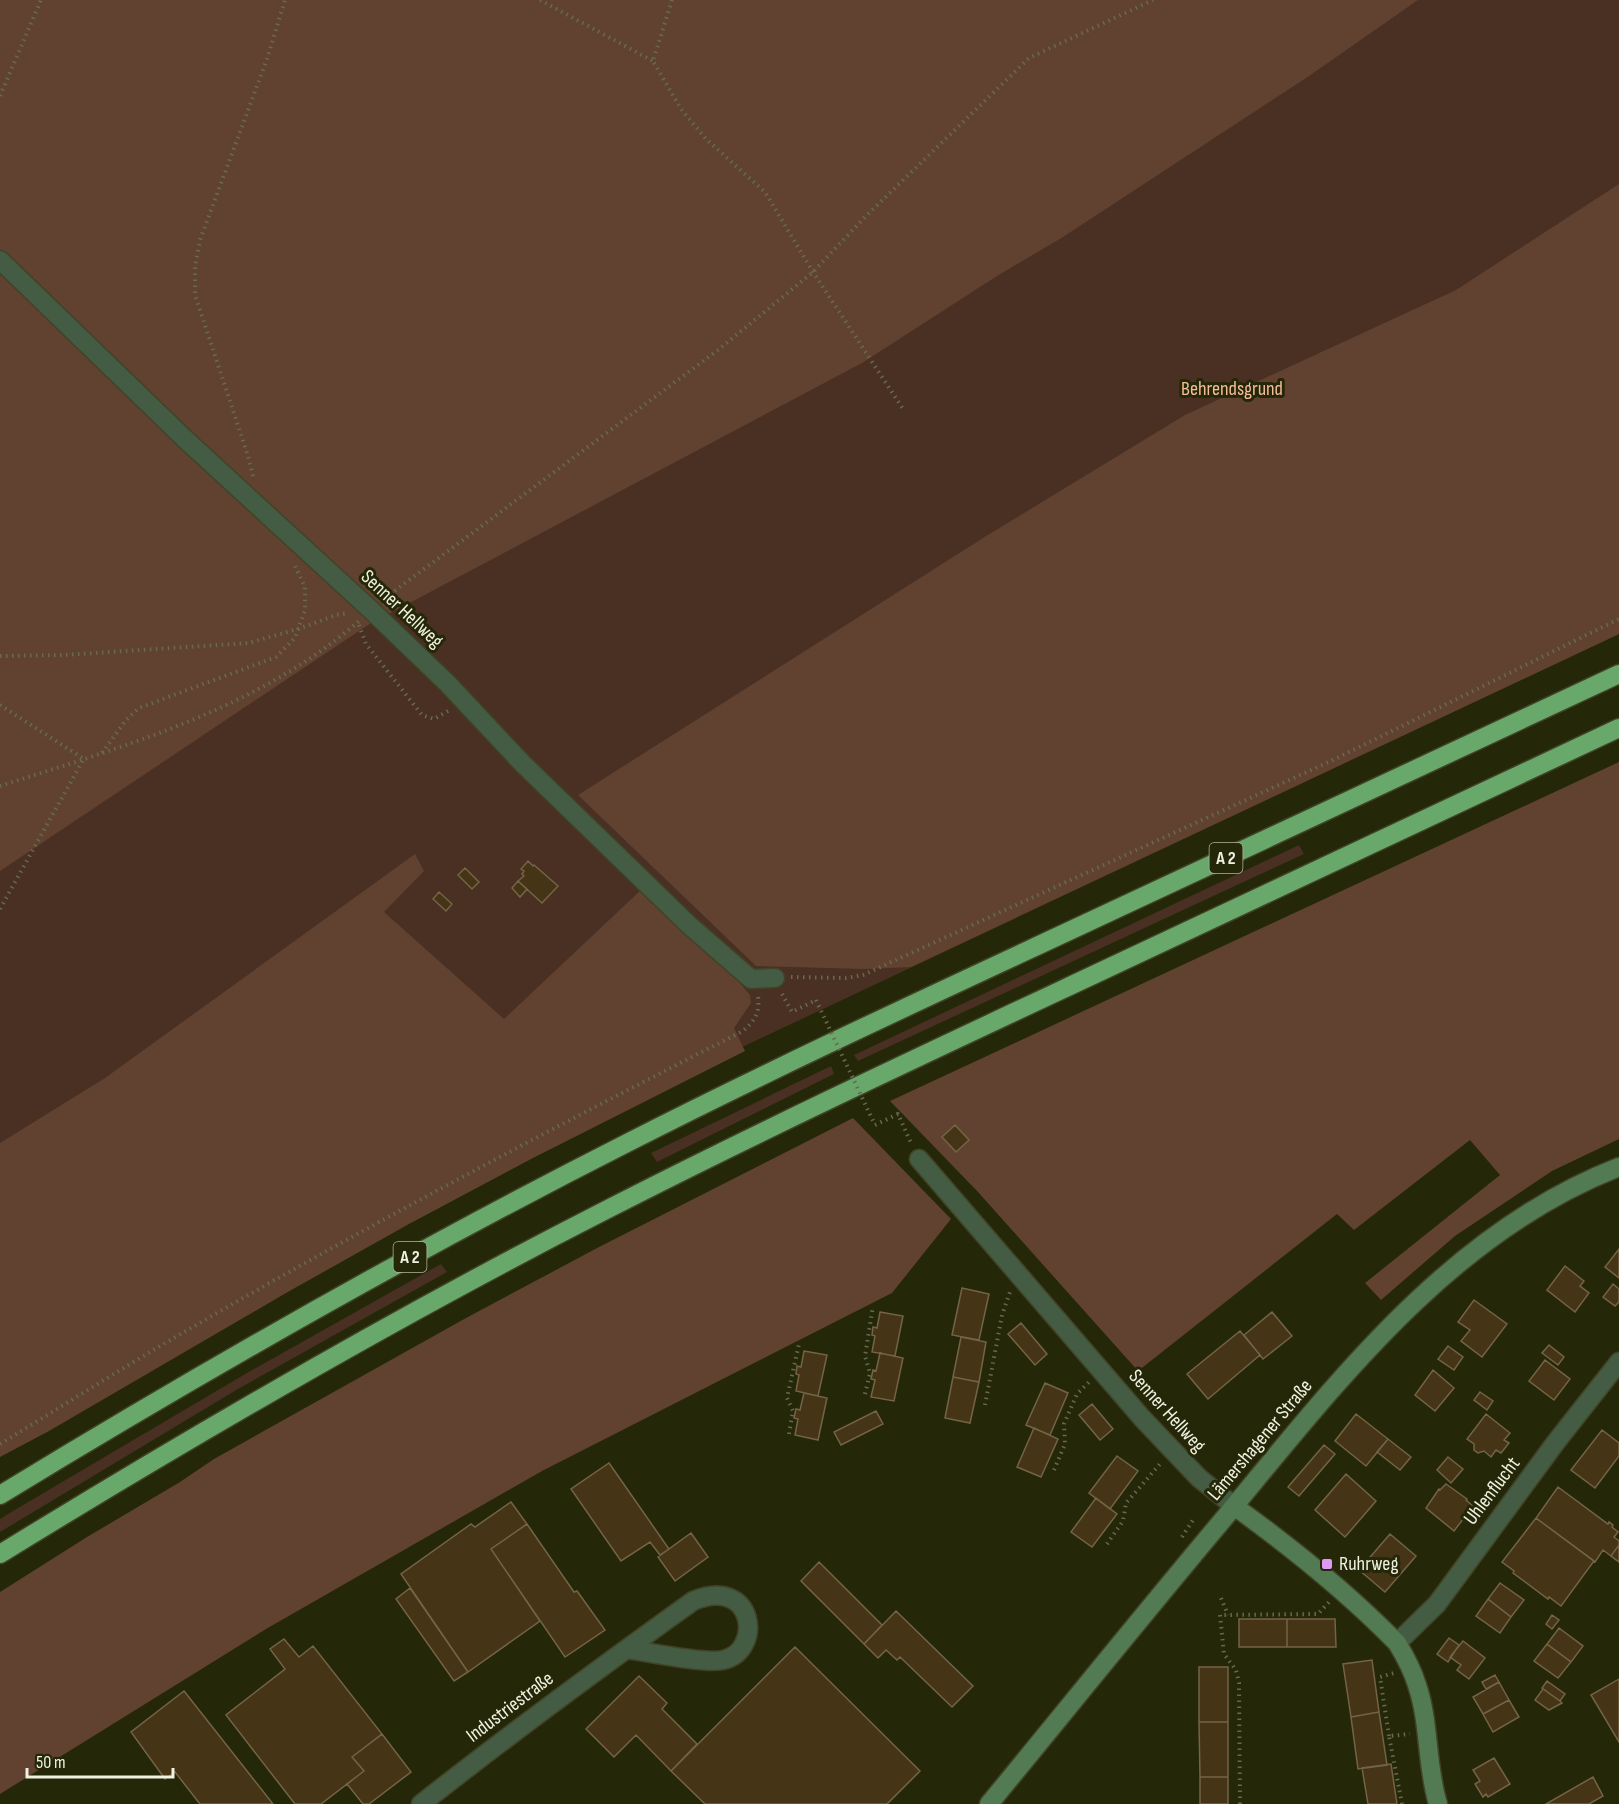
<svg xmlns="http://www.w3.org/2000/svg" width="1619" height="1804" viewBox="0 0 1619 1804" font-family="'Sofia Sans Condensed',sans-serif">
  <rect width="100%" height="100%" fill="#242708"/>
  <path fill="#493022" d="M 1130,0 L 1619,0 L 1619,634 L 528,1148 L 0,1450 L 0,734 Z
    M 1299,845 L 1304,854 L 858,1061 L 854,1055 Z
    M 831,1066 L 834,1074 L 657,1162 L 651,1153 Z
    M 441,1264 L 447,1272 L 238,1389 L 0,1532 L 0,1519 L 13,1511 L 252,1370 Z"/>
  <path fill="#614230" d="M 0,0 L 1418,0 L 1309,76 L 1063,237 L 997,276 L 862,363 L 368,625 L 0,871 Z
    M 1619,184 L 1619,634 L 911,967 L 866,969 L 756,966 L 578,795 L 983,538 L 1185,415 L 1456,290 Z
    M 1619,762 L 1619,1139 L 1552,1171 L 1455,1236 L 1381,1300 L 1365,1283 L 1500,1175 L 1470,1140 L 1354,1230 L 1337,1214 L 1138,1371 L 978,1192 L 890,1101 Z
    M 415,854 L 424,871 L 384,912 L 504,1019 L 642,889 L 733,975 L 750,995 L 751,1003 L 734,1028 L 745,1051 L 535,1157 L 409,1224 L 286,1293 L 49,1431 L 0,1457 L 0,1143 L 105,1078 Z
    M 853,1118 L 951,1219 L 892,1293 L 542,1471 L 266,1629 L 0,1794 L 0,1592 L 87,1537 L 180,1482 L 214,1459 L 466,1318 L 599,1247 Z"/>
  <path fill="#453516" stroke="#746446" stroke-width="1.5" d="M 528,861 L 533,866 L 534,865 L 558,886 L 542,903 L 518,881 L 524,876 L 522,874 L 524,871 L 521,869 Z
    M 465,868 L 479,882 L 472,889 L 458,875 Z
    M 518,881 L 527,889 L 520,897 L 512,888 Z
    M 439,892 L 452,904 L 446,911 L 433,899 Z
    M 955,1125 L 969,1140 L 956,1152 L 942,1137 Z
    M 1619,1249 L 1619,1278 L 1605,1267 Z
    M 1565,1266 L 1584,1281 L 1580,1286 L 1589,1293 L 1575,1312 L 1547,1290 Z
    M 1613,1284 L 1619,1289 L 1619,1302 L 1615,1306 L 1603,1297 Z
    M 962,1288 L 989,1294 L 979,1340 L 952,1335 Z
    M 1474,1300 L 1507,1324 L 1482,1357 L 1461,1341 L 1470,1330 L 1458,1322 Z
    M 880,1312 L 903,1316 L 895,1356 L 872,1352 L 875,1336 L 872,1335 L 873,1327 L 877,1328 Z
    M 1272,1312 L 1292,1336 L 1263,1359 L 1244,1335 Z
    M 1021,1323 L 1047,1354 L 1035,1365 L 1008,1334 Z
    M 1240,1331 L 1260,1355 L 1208,1399 L 1187,1374 Z
    M 961,1337 L 986,1342 L 979,1382 L 953,1377 Z
    M 1549,1345 L 1564,1357 L 1558,1365 L 1542,1353 Z
    M 1448,1346 L 1463,1357 L 1454,1370 L 1438,1359 Z
    M 804,1351 L 827,1355 L 818,1396 L 796,1391 L 799,1375 L 796,1374 L 797,1366 L 801,1367 Z
    M 880,1353 L 903,1358 L 894,1401 L 871,1397 L 875,1380 L 871,1379 L 873,1370 L 876,1371 Z
    M 1545,1360 L 1570,1379 L 1554,1400 L 1529,1381 Z
    M 1433,1370 L 1454,1388 L 1435,1411 L 1415,1395 Z
    M 953,1377 L 979,1382 L 970,1423 L 945,1418 Z
    M 1045,1383 L 1068,1393 L 1050,1435 L 1026,1425 Z
    M 1480,1392 L 1493,1401 L 1487,1410 L 1474,1400 Z
    M 804,1393 L 827,1398 L 818,1440 L 795,1435 L 798,1419 L 794,1418 L 796,1409 L 800,1410 Z
    M 1092,1404 L 1113,1429 L 1100,1440 L 1079,1415 Z
    M 876,1411 L 883,1424 L 841,1445 L 834,1432 Z
    M 1356,1414 L 1388,1439 L 1366,1466 L 1335,1441 Z
    M 1486,1414 L 1510,1433 L 1504,1440 L 1509,1443 L 1501,1453 L 1496,1450 L 1491,1457 L 1484,1451 L 1478,1453 L 1474,1450 L 1474,1444 L 1467,1439 Z
    M 1034,1428 L 1058,1439 L 1041,1477 L 1017,1467 Z
    M 1602,1430 L 1619,1443 L 1619,1456 L 1595,1488 L 1571,1470 Z
    M 1388,1439 L 1411,1457 L 1400,1470 L 1377,1452 Z
    M 1324,1445 L 1335,1454 L 1299,1496 L 1288,1487 Z
    M 1117,1456 L 1138,1471 L 1110,1509 L 1089,1493 Z
    M 1448,1457 L 1463,1469 L 1451,1483 L 1437,1470 Z
    M 609,1463 L 669,1549 L 660,1555 L 650,1542 L 621,1561 L 571,1489 Z
    M 1346,1474 L 1376,1501 L 1345,1537 L 1315,1510 Z
    M 1446,1484 L 1467,1499 L 1466,1500 L 1473,1506 L 1454,1531 L 1426,1508 L 1439,1489 L 1440,1490 Z
    M 1558,1487 L 1608,1524 L 1609,1522 L 1613,1525 L 1612,1527 L 1618,1532 L 1614,1537 L 1619,1541 L 1619,1545 L 1611,1556 L 1603,1550 L 1595,1562 L 1536,1518 Z
    M 1096,1498 L 1117,1514 L 1092,1547 L 1071,1532 Z
    M 511,1502 L 527,1524 L 491,1549 L 540,1621 L 468,1672 L 401,1574 L 471,1524 L 475,1527 Z
    M 1536,1518 L 1594,1561 L 1561,1606 L 1549,1597 L 1548,1599 L 1513,1573 L 1514,1571 L 1502,1562 Z
    M 527,1524 L 574,1592 L 577,1591 L 605,1630 L 565,1657 L 491,1549 Z
    M 691,1533 L 708,1557 L 675,1581 L 658,1557 Z
    M 1390,1534 L 1416,1556 L 1385,1592 L 1359,1570 Z
    M 1619,1545 L 1619,1562 L 1611,1556 Z
    M 819,1562 L 882,1625 L 864,1644 L 801,1581 Z
    M 1500,1583 L 1524,1600 L 1511,1617 L 1488,1599 Z
    M 410,1588 L 468,1672 L 454,1681 L 396,1599 Z
    M 1488,1599 L 1511,1617 L 1500,1633 L 1476,1616 Z
    M 896,1611 L 973,1686 L 952,1707 L 900,1657 L 897,1660 L 886,1650 L 878,1658 L 864,1644 Z
    M 1552,1615 L 1559,1620 L 1552,1629 L 1546,1624 Z
    M 1239,1619 L 1287,1619 L 1287,1647 L 1239,1647 Z
    M 1287,1619 L 1335,1619 L 1336,1647 L 1287,1647 Z
    M 1559,1628 L 1583,1646 L 1571,1662 L 1547,1644 Z
    M 1449,1638 L 1459,1645 L 1448,1662 L 1437,1654 Z
    M 284,1639 L 299,1657 L 313,1646 L 382,1734 L 352,1757 L 364,1771 L 321,1804 L 295,1804 L 226,1715 L 285,1669 L 270,1649 Z
    M 1463,1641 L 1485,1658 L 1469,1679 L 1457,1670 L 1461,1665 L 1450,1657 Z
    M 1547,1644 L 1571,1662 L 1558,1678 L 1534,1661 Z
    M 795,1647 L 920,1771 L 887,1804 L 705,1804 L 671,1771 Z
    M 1372,1660 L 1379,1712 L 1351,1717 L 1343,1664 Z
    M 1199,1667 L 1228,1667 L 1228,1722 L 1199,1722 Z
    M 1495,1675 L 1499,1682 L 1486,1689 L 1482,1682 Z
    M 639,1676 L 667,1703 L 662,1709 L 697,1744 L 671,1771 L 636,1735 L 614,1757 L 586,1729 Z
    M 1619,1679 L 1619,1742 L 1591,1695 Z
    M 1547,1681 L 1565,1694 L 1560,1701 L 1542,1688 Z
    M 1499,1682 L 1509,1700 L 1483,1714 L 1473,1697 Z
    M 1543,1689 L 1560,1701 L 1562,1703 L 1549,1710 L 1535,1700 Z
    M 184,1691 L 273,1804 L 200,1804 L 175,1772 L 165,1779 L 131,1732 Z
    M 1509,1700 L 1519,1717 L 1493,1732 L 1483,1714 Z
    M 1379,1712 L 1387,1765 L 1358,1769 L 1351,1717 Z
    M 1199,1722 L 1228,1722 L 1228,1777 L 1200,1777 Z
    M 382,1734 L 411,1772 L 369,1804 L 363,1804 L 347,1784 L 364,1771 L 352,1757 Z
    M 1494,1758 L 1510,1784 L 1488,1797 L 1486,1794 L 1483,1797 L 1475,1784 L 1480,1781 L 1473,1770 Z
    M 1391,1764 L 1397,1804 L 1368,1804 L 1362,1768 Z
    M 1200,1777 L 1228,1777 L 1228,1804 L 1200,1804 Z
    M 1593,1777 L 1603,1796 L 1589,1804 L 1546,1804 Z"/>
  <g fill="none" stroke-linecap="round" stroke-linejoin="round">
    <defs>
      <path id="street" d="M 0,260 L 185,439 L 370,609 L 448,684 L 522,763 L 689,925 L 751,979 L 775,978
        M 919,1159 L 1142,1418 L 1199,1478 L 1234,1506
        M 1397,1643 L 1437,1604 L 1556,1442 L 1619,1362
        M 421,1804 C 510,1734 601,1667 693,1601 C 755,1575 764,1651 723,1660 C 703,1664 649,1652 627,1649"/>
      <path id="secondary" d="M 1234,1506 C 1291,1547 1347,1592 1397,1643 C 1405,1656 1412,1669 1417,1685 C 1430,1723 1426,1765 1438,1804
        M 989,1804 C 1068,1708 1146,1611 1226,1516 C 1337,1382 1451,1232 1619,1167"/>
      <path id="highway" d="M 0,1495 C 205,1370 414,1251 629,1142 C 778,1066 930,996 1082,925 C 1261,841 1440,757 1619,674
        M 0,1554 C 197,1433 398,1316 604,1211 C 764,1129 927,1053 1089,977 C 1266,894 1442,811 1619,728"/>
    </defs>
    <use href="#street" stroke="#414326" stroke-width="21"/>
    <use href="#secondary" stroke="#414326" stroke-width="21"/>
    <use href="#highway" stroke="#414326" stroke-width="21"/>
    <path stroke="#676a4f" stroke-width="4" stroke-dasharray="1.5 4.5" stroke-linecap="butt" d="M 540,0 L 653,61
      M 672,0 L 653,61 L 681,109 L 706,139 L 765,192 L 813,272 L 903,409
      M 0,96 L 41,0
      M 253,476 L 248,456 L 195,295 L 195,267 L 200,240 L 267,59 L 285,0
      M 385,598 L 718,350 L 813,272 L 865,217 L 1029,58 L 1153,0
      M 359,625 L 366,644 L 422,715 L 434,719 L 448,711
      M 0,656 L 63,655 L 249,643 L 301,628 L 336,615 L 349,613
      M 0,705 L 84,759
      M 102,753 L 126,720 L 139,708 L 276,657 L 295,638 L 305,610 L 305,587 L 295,566
      M 0,786 C 125,746 258,709 359,621
      M 0,909 L 83,760
      M 791,977 L 846,978 L 863,975 L 1331,761 L 1619,619
      M 782,994 L 792,1012 L 816,1000
      M 875,1125 L 898,1114 L 912,1145
      M 865,1394 L 870,1373 L 865,1356 L 873,1306
      M 985,1405 L 1002,1315 L 1010,1292
      M 789,1434 L 793,1411 L 787,1398 L 799,1344
      M 0,1444 C 56,1410 111,1375 167,1342 C 355,1232 548,1130 743,1031 C 755,1020 760,1013 758,996
      M 1054,1470 L 1065,1444 L 1064,1424 L 1077,1394 L 1089,1382
      M 1182,1537 L 1193,1520
      M 1107,1544 L 1123,1521 L 1126,1503 L 1160,1464
      M 1221,1598 L 1228,1615
      M 1389,1736 L 1380,1677 L 1394,1673
      M 1240,1804 L 1239,1683 L 1236,1670 L 1224,1654 L 1220,1615 L 1318,1614 L 1329,1602
      M 1402,1804 L 1389,1736 L 1410,1734"/>
    <use href="#street" stroke="#435c43" stroke-width="18"/>
    <use href="#secondary" stroke="#527b53" stroke-width="18"/>
    <use href="#highway" stroke="#68a86a" stroke-width="18"/>
    <path stroke="#676a4f" stroke-width="4" stroke-dasharray="1.5 4.5" stroke-linecap="butt" d="M 816,1000 L 875,1125"/>
  </g>
  <rect fill="#dd99f4" stroke="#242708" stroke-width="2" x="1321" y="1558" width="12" height="12" rx="3"/>
  <g text-anchor="middle" dominant-baseline="central" stroke-width="6" stroke-linejoin="round" paint-order="stroke">
    <g fill="#242708" stroke="#b3b59f" stroke-width="1.5">
      <rect x="1209.5" y="843" width="33" height="30" rx="4.5"/>
      <rect x="393.5" y="1242" width="33" height="30" rx="4.5"/>
    </g>
    <g font-size="18" font-weight="bold" fill="#f0f2e0">
      <text x="1226" y="858">A 2</text>
      <text x="410" y="1257">A 2</text>
    </g>
    <g font-size="20" fill="#f7bd9b" stroke="#242708">
      <text x="1232" y="389">Behrendsgrund</text>
    </g>
    <g font-size="20" fill="#f0f2e0" stroke="#242708">
      <text transform="translate(402 609) rotate(43)">Senner Hellweg</text>
      <text transform="translate(1167 1411) rotate(48)">Senner Hellweg</text>
      <text transform="translate(1260 1440) rotate(-50)">Lämershagener Straße</text>
      <text transform="translate(1492 1491) rotate(-53)">Uhlenflucht</text>
      <text transform="translate(510 1707) rotate(-37)">Industriestraße</text>
    </g>
    <g font-size="20" fill="#f0f2e0" stroke="#242708" text-anchor="start">
      <text x="1339" y="1564">Ruhrweg</text>
    </g>
  </g>
  <path d="M27 1768v9h146v-9" fill="none" stroke="#f0f2e0" stroke-width="3"/>
  <text x="36" y="1768" font-size="18" fill="#f0f2e0" stroke="#242708" stroke-width="4.5" paint-order="stroke">50 m</text>
</svg>
